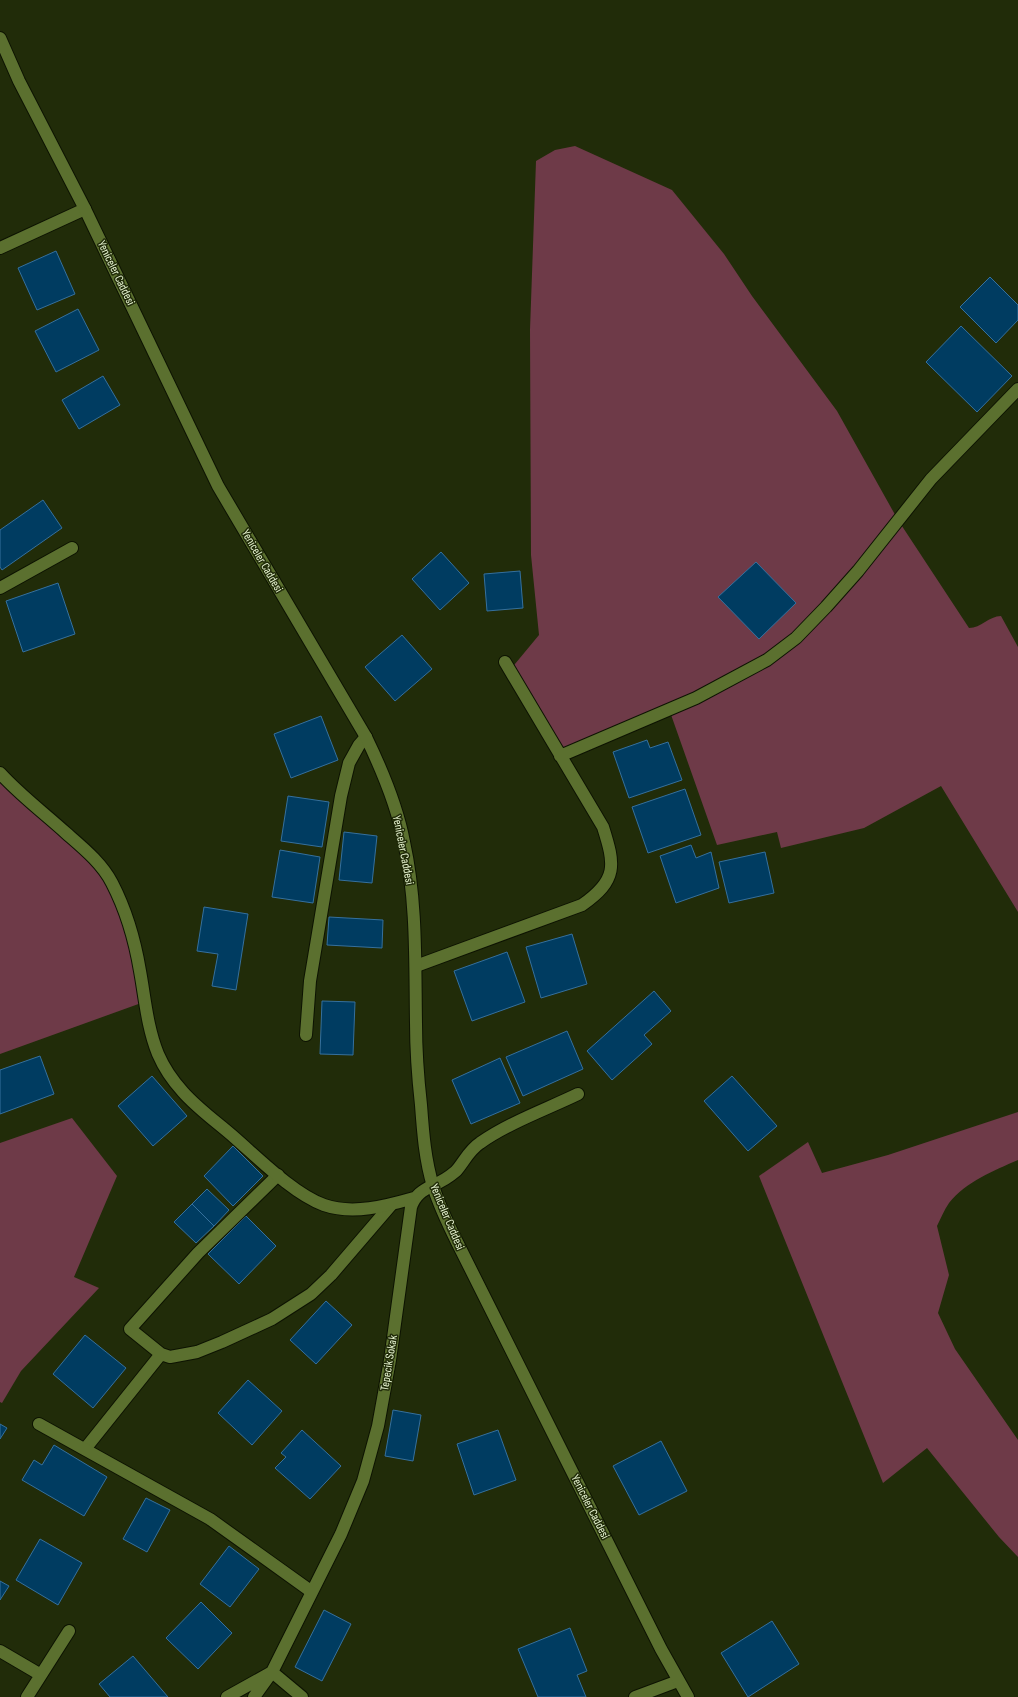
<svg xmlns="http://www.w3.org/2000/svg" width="1018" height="1697" viewBox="0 0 1018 1697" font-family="'Sofia Sans Condensed',sans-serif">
  <rect width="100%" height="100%" fill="#212c09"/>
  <path fill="#6e3a48" d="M 575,146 L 672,190 L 724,254 L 752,296 L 837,411 L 898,520 L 969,628 C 981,628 989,616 1001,616 L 1018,647 L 1018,912 L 941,786 L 864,828 L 781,848 L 777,832 L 717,845 L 669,709 L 560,756 L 510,670 L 539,635 L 531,555 L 530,330 L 536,161 L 555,150 Z
    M 0,773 L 112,882 L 144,1002 L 0,1054 Z
    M 1018,1112 L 1018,1160 C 993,1171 967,1181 949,1203 C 944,1210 941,1218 937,1226 L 949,1275 L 938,1313 L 955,1349 L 1018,1440 L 1018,1557 L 999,1537 L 927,1448 L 883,1483 L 759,1176 L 808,1142 L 822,1173 L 888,1155 Z
    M 72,1118 L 117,1176 L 74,1277 L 99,1288 L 21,1371 L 2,1403 L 0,1402 L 0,1143 Z"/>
  <path fill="#003c61" stroke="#35709d" d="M 56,251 L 75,294 L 37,310 L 18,268 Z
    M 990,277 L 1018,305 L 1018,320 L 996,343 L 960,307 Z
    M 78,309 L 99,350 L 56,372 L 35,331 Z
    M 961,326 L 1012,376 L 977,412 L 926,362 Z
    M 103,376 L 120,405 L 79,429 L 62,400 Z
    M 43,500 L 62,528 L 2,570 L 0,567 L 0,530 Z
    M 441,552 L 469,583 L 440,610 L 412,579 Z
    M 756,562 L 796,603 L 759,639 L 718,597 Z
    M 520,571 L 523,608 L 487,611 L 484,574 Z
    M 58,583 L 75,634 L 23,652 L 6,601 Z
    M 402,635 L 432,669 L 395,701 L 365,667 Z
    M 321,716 L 338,760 L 291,778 L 274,734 Z
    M 647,740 L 650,748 L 668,742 L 682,780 L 629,798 L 613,752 Z
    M 685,789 L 701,835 L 648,853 L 632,807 Z
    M 288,796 L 329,802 L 322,847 L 281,841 Z
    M 344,832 L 377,836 L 372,883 L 339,880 Z
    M 691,845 L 696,858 L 711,852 L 719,888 L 676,903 L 660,856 Z
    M 280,850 L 320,857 L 313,903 L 272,897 Z
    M 765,852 L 774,893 L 729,903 L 719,862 Z
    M 204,907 L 248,914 L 236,990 L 212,986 L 218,954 L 197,951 Z
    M 329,917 L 383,920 L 382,948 L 327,945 Z
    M 572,934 L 587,984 L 541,998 L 526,947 Z
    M 507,952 L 525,1002 L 472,1021 L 454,971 Z
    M 654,991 L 671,1011 L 644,1035 L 652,1044 L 612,1080 L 587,1051 Z
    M 322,1001 L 355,1002 L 353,1055 L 320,1054 Z
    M 567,1031 L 583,1069 L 523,1096 L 506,1057 Z
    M 40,1056 L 54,1094 L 0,1114 L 0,1070 Z
    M 500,1058 L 520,1103 L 471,1124 L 452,1080 Z
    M 152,1076 L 187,1116 L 153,1146 L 118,1106 Z
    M 732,1076 L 777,1126 L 748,1151 L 704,1101 Z
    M 233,1146 L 263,1176 L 233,1206 L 204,1176 Z
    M 207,1189 L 229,1210 L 214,1226 L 192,1204 Z
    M 192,1204 L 214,1226 L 196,1243 L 174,1222 Z
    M 246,1216 L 276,1246 L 239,1284 L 208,1254 Z
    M 326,1301 L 352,1325 L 316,1364 L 290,1340 Z
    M 85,1335 L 126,1368 L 93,1408 L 53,1374 Z
    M 248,1380 L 282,1411 L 252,1445 L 218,1413 Z
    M 393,1410 L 421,1415 L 413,1461 L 385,1456 Z
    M 0,1424 L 7,1428 L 0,1439 Z
    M 302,1430 L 341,1466 L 310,1499 L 275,1468 L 286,1457 L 281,1453 Z
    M 498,1430 L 516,1480 L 474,1495 L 457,1444 Z
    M 661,1441 L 687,1491 L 639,1515 L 613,1466 Z
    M 54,1445 L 107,1477 L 84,1516 L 22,1480 L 34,1460 L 42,1465 Z
    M 146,1498 L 170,1510 L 147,1552 L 123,1539 Z
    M 40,1539 L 82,1563 L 58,1605 L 16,1580 Z
    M 229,1546 L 259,1569 L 230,1607 L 200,1584 Z
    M 0,1581 L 9,1586 L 0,1600 Z
    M 201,1602 L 232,1633 L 198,1669 L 166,1638 Z
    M 324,1610 L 351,1624 L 322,1681 L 295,1667 Z
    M 772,1621 L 799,1664 L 748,1697 L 721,1653 Z
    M 570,1628 L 587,1671 L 577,1675 L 586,1697 L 538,1697 L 518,1649 Z
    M 133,1656 L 168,1697 L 110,1697 L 99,1684 Z"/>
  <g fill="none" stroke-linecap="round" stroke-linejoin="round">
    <defs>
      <path id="service" d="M 0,588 L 72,548
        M 278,1175 L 198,1253 L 130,1329 L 161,1354 L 170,1357 L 197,1352 L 222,1342 L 272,1319 L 311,1294 L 331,1275 L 391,1205
        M 433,1185 C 441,1182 449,1177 456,1171 C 464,1162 469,1150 480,1143 C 508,1123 547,1109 578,1094
        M 85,1449 L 161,1354
        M 0,1651 L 41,1675
        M 27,1697 L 69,1631"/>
      <path id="minor" d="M 0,248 L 85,209
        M 560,756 L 696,698 L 767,660 L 796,638 L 826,607 L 858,571 L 931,479 L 1018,389
        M 0,773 C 20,795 44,813 66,833 C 82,847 102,863 112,883 C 126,910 135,941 140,971 C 145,998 147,1027 158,1054 C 164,1068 173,1081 183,1092 C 198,1109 218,1123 235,1138 C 259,1159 294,1194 324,1205 C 353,1215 386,1206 414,1198
        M 416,966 L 582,905 C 618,880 615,865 603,827 L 505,662
        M 306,1035 L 310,981 L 341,796 L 349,763 L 359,745 L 366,737
        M 39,1424 L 210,1519 L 312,1592
        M 227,1697 L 272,1672 L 302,1697
        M 254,1697 L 272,1672 L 341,1534 L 363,1481 L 378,1426 L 390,1360 L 411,1207 C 415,1195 422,1191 433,1185
        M 635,1697 L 678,1681"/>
      <path id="tertiary" d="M 0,38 L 19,81 L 85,209 L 218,486 L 366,737 C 382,770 397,805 404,842 C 417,901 415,963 416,1023 C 416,1050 418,1078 421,1105 C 423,1132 425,1160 433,1186 C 439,1205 448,1224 457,1242 L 661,1649 L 688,1697"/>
    </defs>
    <use href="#service" stroke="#0d1302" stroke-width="14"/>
    <use href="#minor" stroke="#0d1302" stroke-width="14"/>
    <use href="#tertiary" stroke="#0d1302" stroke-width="14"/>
    <use href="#service" stroke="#5b702f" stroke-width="12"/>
    <use href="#minor" stroke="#5b702f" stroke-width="12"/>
    <use href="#tertiary" stroke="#5b702f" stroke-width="12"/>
  </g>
  <g text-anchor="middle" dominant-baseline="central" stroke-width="3" stroke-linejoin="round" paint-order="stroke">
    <g font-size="12" fill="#e7f4d1" stroke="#212c09">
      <text transform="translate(116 273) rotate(64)">Yeniceler Caddesi</text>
      <text transform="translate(262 561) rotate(60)">Yeniceler Caddesi</text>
      <text transform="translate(403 850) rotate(79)">Yeniceler Caddesi</text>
      <text transform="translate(447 1217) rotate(67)">Yeniceler Caddesi</text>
      <text transform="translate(389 1363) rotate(-81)">Tepecik Sokak</text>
      <text transform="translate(590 1507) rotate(63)">Yeniceler Caddesi</text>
    </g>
  </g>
</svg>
